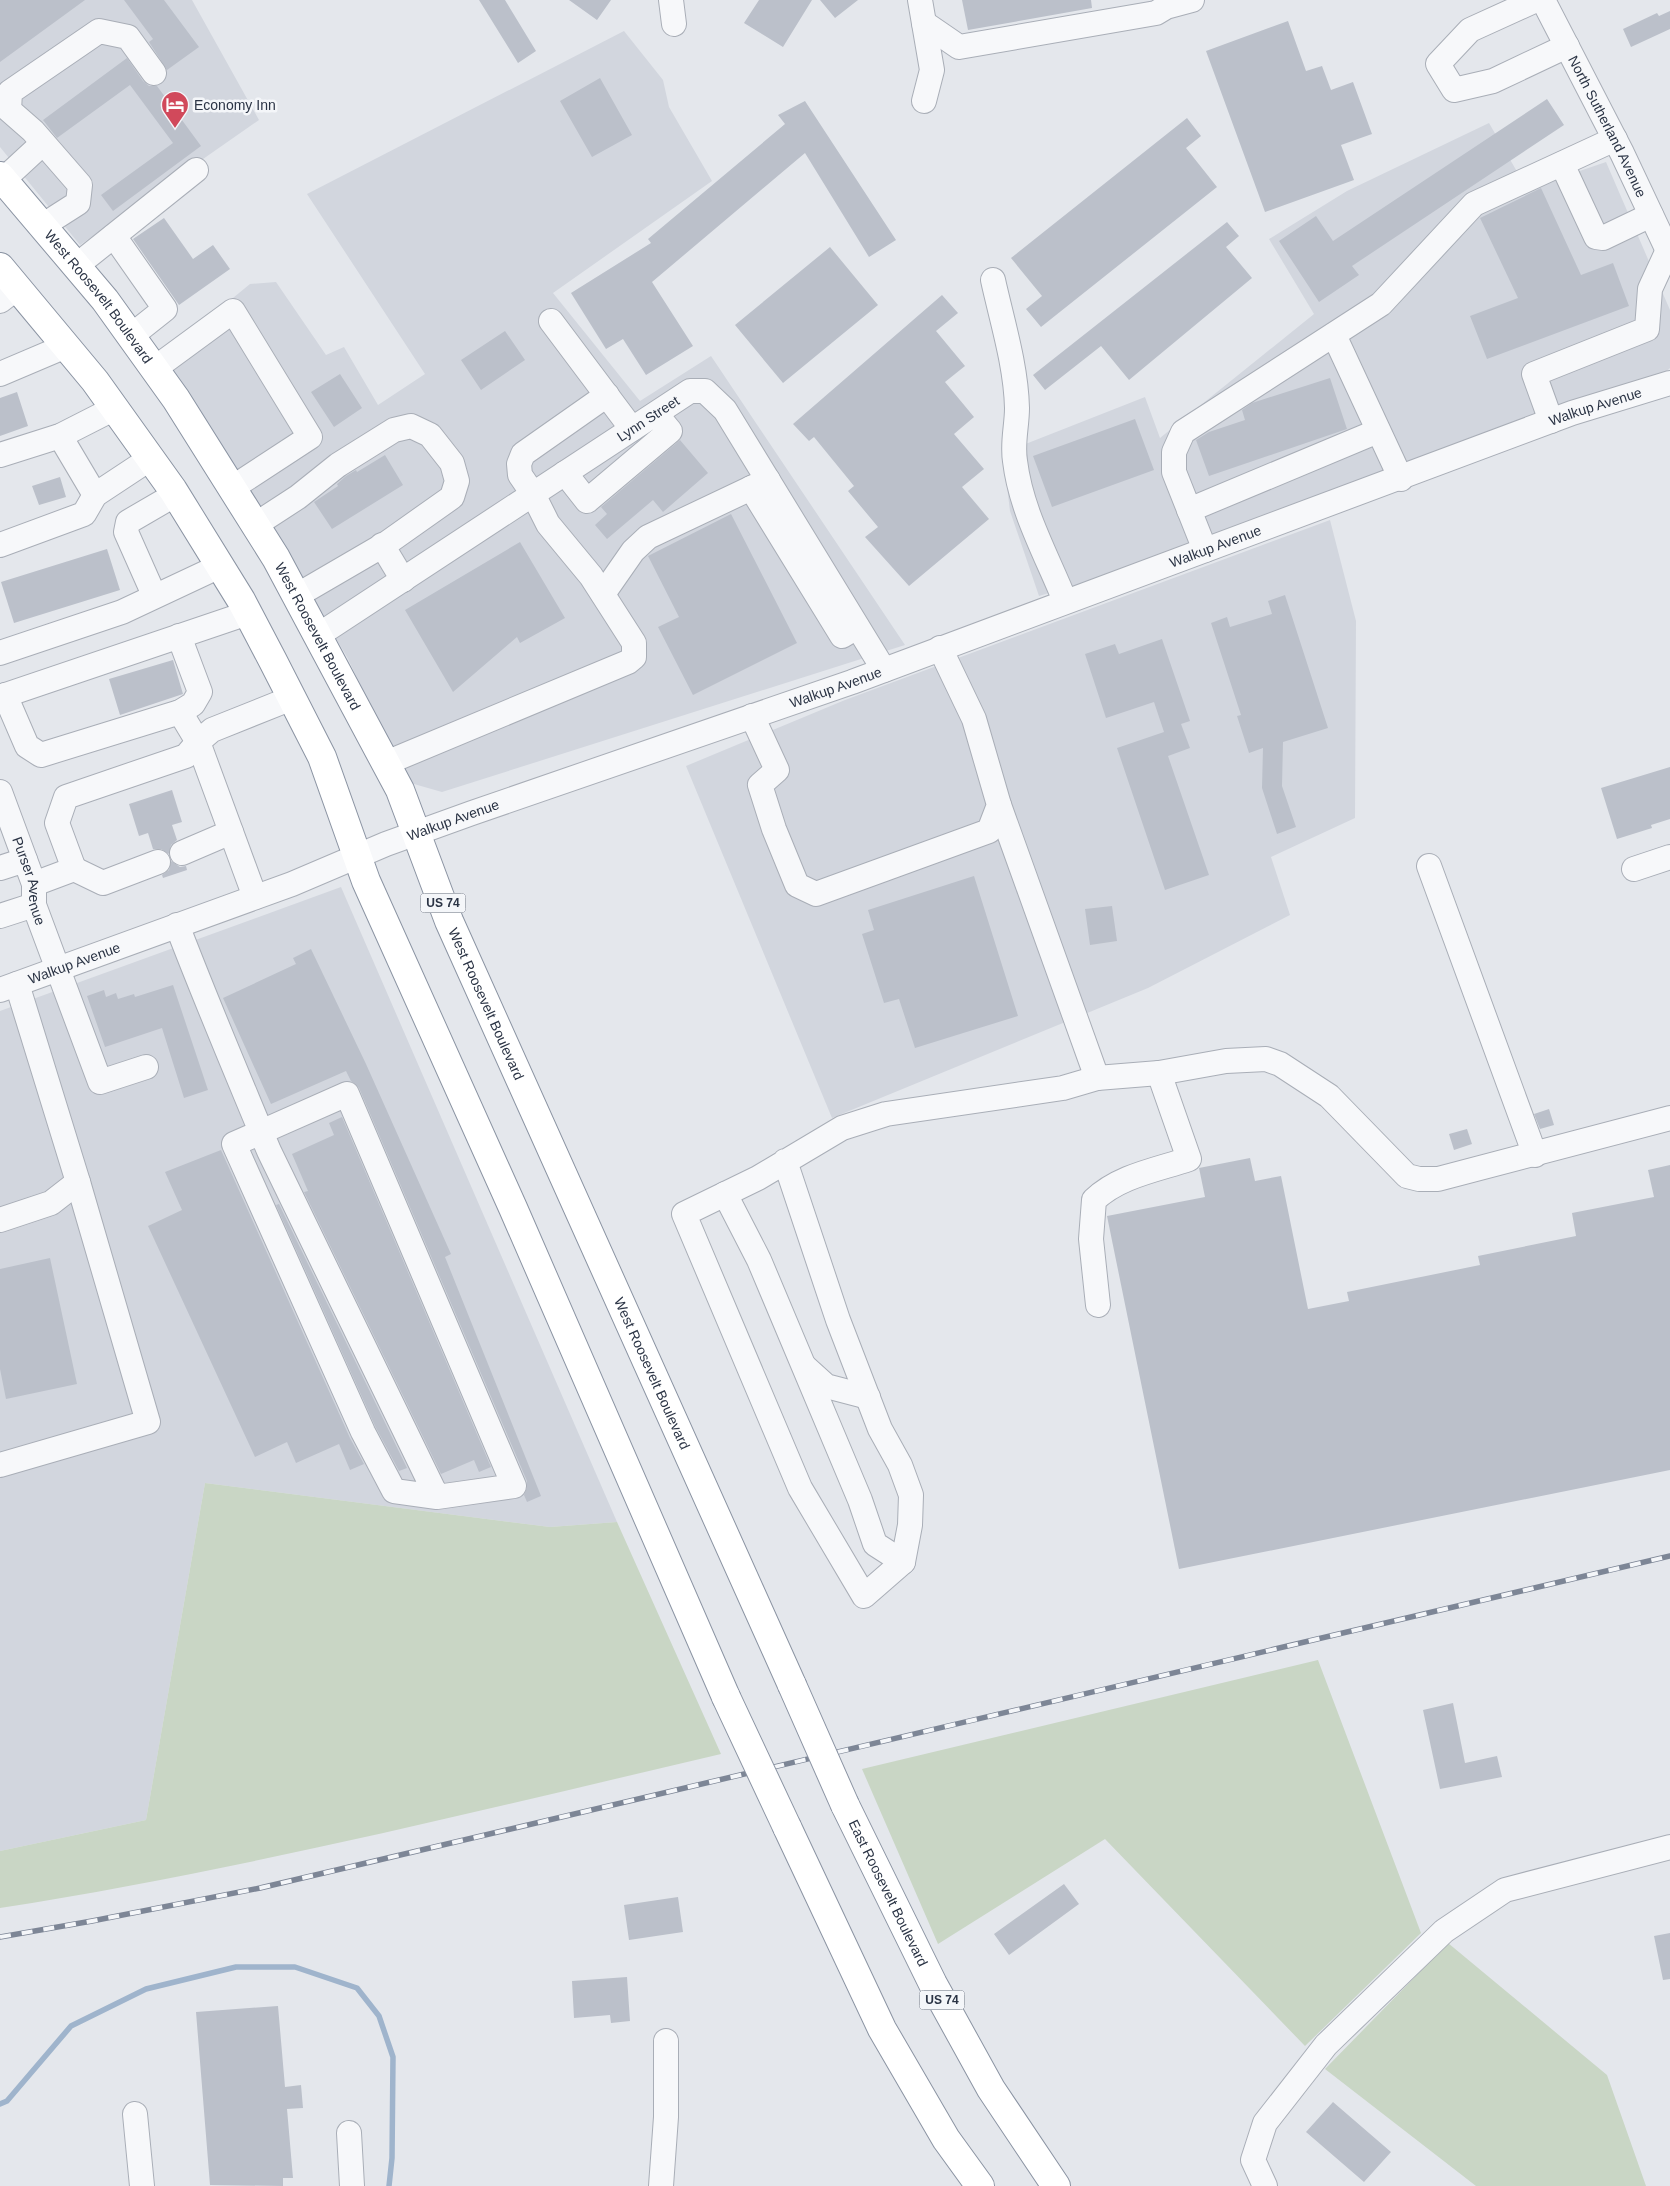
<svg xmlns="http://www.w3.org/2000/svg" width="1670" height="2186" viewBox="0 0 1670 2186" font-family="Helvetica,sans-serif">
  <rect width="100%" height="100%" fill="#e4e7ec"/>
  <path fill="#d2d6de" d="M 0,0 L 192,0 L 259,120 L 80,245 L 0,147 Z
    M 624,31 L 663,80 L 669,107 L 712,181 L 553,293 L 640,401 L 711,356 L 905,645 L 442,792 L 407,782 L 347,657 L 286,555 L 161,357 L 250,284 L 276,282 L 326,355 L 344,347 L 378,405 L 425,374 L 307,194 Z
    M 1489,123 L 1527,189 L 1606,162 L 1670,310 L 1670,368 L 1658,379 L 1130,569 L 1039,596 L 1010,511 L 1003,453 L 1145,397 L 1160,438 L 1314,314 L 1269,239 L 1347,191 Z
    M 1330,520 L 1356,621 L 1355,818 L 1271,857 L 1290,915 L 1148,988 L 832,1118 L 686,766 L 845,700 Z
    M 341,887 L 617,1522 L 550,1527 L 205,1483 L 146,1820 L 0,1851 L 0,1011 Z"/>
  <path fill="#c9d6c5" d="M 205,1483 L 550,1527 L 617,1522 L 721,1754 C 482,1810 243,1870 0,1908 L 0,1851 L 146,1820 Z
    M 1318,1660 L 1421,1933 L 1305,2046 L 1105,1839 L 938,1944 L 862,1769 Z
    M 1448,1943 L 1607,2075 L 1646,2186 L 1476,2186 L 1325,2069 Z"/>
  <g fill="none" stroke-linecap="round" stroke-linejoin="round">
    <path stroke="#9fb4cc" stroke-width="5.5" d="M 0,2104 L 7,2101 L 71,2026 L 146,1989 L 236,1967 L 295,1967 L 357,1988 L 379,2016 L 393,2057 L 392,2158 L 389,2186"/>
  </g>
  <path fill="#bbc0ca" d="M 0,0 L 85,0 L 0,62 Z
    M 124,0 L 164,0 L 199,47 L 167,70 L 149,42 L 153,39 Z
    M 479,0 L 505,0 L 536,51 L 518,63 Z
    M 569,0 L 611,0 L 597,20 Z
    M 759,0 L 812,0 L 783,47 L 744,23 Z
    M 820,0 L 858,0 L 835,18 Z
    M 962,0 L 1091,0 L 1092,8 L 968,30 Z
    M 1670,11 L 1670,29 L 1631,47 L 1623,29 L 1657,13 L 1659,16 Z
    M 1288,21 L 1306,71 L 1322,66 L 1331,90 L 1353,82 L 1372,134 L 1341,145 L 1354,180 L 1265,212 L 1206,51 Z
    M 127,58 L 143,81 L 149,86 L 157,86 L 201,146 L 113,211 L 101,195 L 173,143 L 130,85 L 57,138 L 43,120 Z
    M 600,78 L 632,135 L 592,157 L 560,101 Z
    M 1547,99 L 1564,125 L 1352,266 L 1359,275 L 1319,302 L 1279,241 L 1316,216 L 1333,241 Z
    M 805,101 L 896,240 L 869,257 L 805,153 L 652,282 L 693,346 L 646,375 L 623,339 L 606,349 L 571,293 L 651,243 L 648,239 L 785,124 L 778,115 Z
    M 1187,118 L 1201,136 L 1186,148 L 1217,187 L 1041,327 L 1026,309 L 1042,296 L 1011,258 Z
    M 1541,188 L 1581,275 L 1613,263 L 1629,306 L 1487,359 L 1470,316 L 1518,298 L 1480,218 Z
    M 164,218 L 193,259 L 213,245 L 230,269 L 179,305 L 133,239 Z
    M 1227,222 L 1239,236 L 1226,247 L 1252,278 L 1129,380 L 1101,346 L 1045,390 L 1033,375 Z
    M 830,247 L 878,305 L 783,383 L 735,325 Z
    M 942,295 L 958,313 L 936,331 L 965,366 L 945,382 L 974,417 L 954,434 L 984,469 L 962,487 L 989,519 L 909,586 L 865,537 L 878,527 L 848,491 L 854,486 L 814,437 L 809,441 L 793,424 Z
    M 505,331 L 525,360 L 481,390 L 461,360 Z
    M 340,374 L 362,408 L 334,427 L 311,392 Z
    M 1330,378 L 1347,429 L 1209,476 L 1196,440 L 1209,432 L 1245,420 L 1242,410 L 1252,403 Z
    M 17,392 L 28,426 L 0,436 L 0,398 Z
    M 1135,419 L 1154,470 L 1052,507 L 1033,456 Z
    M 680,440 L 708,473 L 663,512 L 653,500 L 607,539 L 595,525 L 607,514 L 601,507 Z
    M 385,455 L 403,485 L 332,529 L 314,502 L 338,486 L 337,484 L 346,476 L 356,470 L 357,472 Z
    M 60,477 L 66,497 L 39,505 L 32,486 Z
    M 731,514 L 797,643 L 693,695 L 658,627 L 679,617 L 648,556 Z
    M 520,542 L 565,618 L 520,643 L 517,637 L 453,692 L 405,610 Z
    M 107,549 L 120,590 L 14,623 L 1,582 Z
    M 1285,595 L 1328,728 L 1283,742 L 1282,786 L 1296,827 L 1277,834 L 1262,788 L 1263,748 L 1249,753 L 1237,716 L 1241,715 L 1211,623 L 1227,617 L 1230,627 L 1272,614 L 1268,601 Z
    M 1162,639 L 1190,721 L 1181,724 L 1190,748 L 1168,756 L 1209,875 L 1165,890 L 1117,748 L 1164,732 L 1154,702 L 1106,718 L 1085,654 L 1115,644 L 1119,654 Z
    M 173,660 L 183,694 L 120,715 L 109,679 Z
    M 1670,767 L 1670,819 L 1651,825 L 1652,828 L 1617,839 L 1601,788 Z
    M 172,790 L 182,822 L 172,825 L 177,840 L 171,845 L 169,854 L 161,849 L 153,849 L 148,833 L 139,836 L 129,804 Z
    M 171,861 L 180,867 L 186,866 L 187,870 L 163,878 L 162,875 L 169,870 Z
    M 974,876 L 1018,1016 L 915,1048 L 899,999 L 884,1003 L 862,934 L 874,930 L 868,910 Z
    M 1112,906 L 1117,941 L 1090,945 L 1085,909 Z
    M 311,949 L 366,1064 L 451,1254 L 445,1257 L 541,1496 L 527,1502 L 524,1495 L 527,1488 L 527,1481 L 359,1088 L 351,1081 L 346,1071 L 271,1104 L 223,998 L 296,964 L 293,958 Z
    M 173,985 L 208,1090 L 184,1098 L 162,1028 L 105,1047 L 87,996 L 104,990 L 106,997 L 116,993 L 118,999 L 134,994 L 135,997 Z
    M 1549,1109 L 1554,1125 L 1540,1129 L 1534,1114 Z
    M 342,1117 L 491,1467 L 479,1472 L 474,1460 L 441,1474 L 304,1192 L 308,1191 L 292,1154 L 334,1135 L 329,1123 Z
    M 1467,1129 L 1472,1144 L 1454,1150 L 1449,1134 Z
    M 221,1150 L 350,1438 L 364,1464 L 350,1470 L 339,1444 L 296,1463 L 287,1442 L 255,1457 L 148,1226 L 182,1210 L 165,1172 Z
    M 1250,1158 L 1255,1181 L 1281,1176 L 1308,1309 L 1349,1301 L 1347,1292 L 1480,1265 L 1478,1256 L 1576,1236 L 1572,1213 L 1654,1197 L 1648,1170 L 1670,1165 L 1670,1470 L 1179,1569 L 1107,1216 L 1205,1197 L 1199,1168 Z
    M 279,1204 L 407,1468 L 399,1471 L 375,1426 L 276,1205 Z
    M 50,1258 L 77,1384 L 6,1399 L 0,1369 L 0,1269 Z
    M 1453,1703 L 1465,1763 L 1497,1756 L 1502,1777 L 1440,1789 L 1423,1710 Z
    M 1064,1884 L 1079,1904 L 1009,1955 L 994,1934 Z
    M 678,1897 L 683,1932 L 629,1940 L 624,1905 Z
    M 1670,1933 L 1670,1979 L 1663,1980 L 1654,1936 Z
    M 627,1977 L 630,2021 L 611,2023 L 610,2015 L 574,2018 L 572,1981 Z
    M 278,2006 L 285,2087 L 301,2085 L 303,2108 L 287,2109 L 293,2178 L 283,2178 L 283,2186 L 210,2185 L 196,2012 Z
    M 1333,2102 L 1391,2152 L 1364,2182 L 1306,2132 Z"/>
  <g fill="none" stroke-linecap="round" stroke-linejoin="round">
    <defs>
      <g id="minor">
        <path d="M 671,0 L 674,24"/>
        <path d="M 920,0 L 932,70 L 924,101"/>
        <path d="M 1536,0 L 1470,30 L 1438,64 L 1454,90 L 1493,81 L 1567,46"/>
        <path id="s1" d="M 1543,0 L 1622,153 L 1670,255"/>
        <path d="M 924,23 L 959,47 L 1156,13 L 1166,7 L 1192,0"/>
        <path d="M 1562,164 L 1596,237 L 1603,238 L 1651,215"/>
        <path d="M 3,180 L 43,143"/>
        <path d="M 42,226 L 78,203 L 80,185 L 33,131 L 9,110 L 10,92 L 99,31 L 128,37 L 154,73"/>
        <path d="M 114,236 L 165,309 L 131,336"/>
        <path d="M 76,266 L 196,170"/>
        <path d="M 993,280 C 1002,321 1016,365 1017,408 C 1017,426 1012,443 1015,461 C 1021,511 1047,556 1065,601"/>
        <path d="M 0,301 L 17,288"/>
        <path d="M 551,321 L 632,429"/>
        <path d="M 1334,335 L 1401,479"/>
        <path d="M 154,369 L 233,311 L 310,437 L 232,488"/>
        <path d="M 0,374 L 66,346"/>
        <path d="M 1551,421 L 1534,374 L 1647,329 L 1650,289 L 1668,250"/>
        <path d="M 60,436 L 95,495"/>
        <path d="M 0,455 L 60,436 L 115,408"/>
        <path d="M 565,473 L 587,501 L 670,431 L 656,414"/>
        <path d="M 751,488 L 842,636 L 857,627"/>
        <path d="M 1189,510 L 1378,431"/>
        <path d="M 255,525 L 298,497 L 338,465 L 394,430 L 411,426 L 430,435 L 452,463 L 457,481 L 452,497 L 387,543 L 296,596"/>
        <path d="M 0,545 L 84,514 L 95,495 L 151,458"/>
        <path d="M 382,545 L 403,580"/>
        <path d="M 1205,550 L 1174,472 L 1174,452 L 1183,432 L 1381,304 L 1474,204 L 1615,139"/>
        <path d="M 603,594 L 633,551 L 648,537 L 768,480"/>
        <path d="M 154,595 L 126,532 L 128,522 L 176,494"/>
        <path id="s2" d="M 317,636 L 690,391 L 705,391 L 725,410 L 884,670"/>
        <path d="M 0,653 L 122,612 L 220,566"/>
        <path d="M 5,695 L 27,746 L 41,755 L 180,712 L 193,704 L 200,692 L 179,636"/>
        <path d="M 0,697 L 248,613"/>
        <path d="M 180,712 L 198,742 L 255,897"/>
        <path d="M 752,716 L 777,770 L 760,785 L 774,829 L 797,885 L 816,894 L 989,831 L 999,805 L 974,719 L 940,648"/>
        <path d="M 386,763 L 628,662 L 634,657 L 634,643 L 591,576 L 548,524 L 533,494 L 520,475 L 519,464 L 523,454 L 607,395"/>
        <path id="s3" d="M 0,792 L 34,884 L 34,905 L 100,1082 L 146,1067"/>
        <path d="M 999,805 L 1097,1078 L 1159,1073 L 1226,1061 L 1266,1059 L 1280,1064 L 1329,1096 L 1407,1176 L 1419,1179 L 1438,1179 L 1670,1118"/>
        <path d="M 182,853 L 231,832"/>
        <path d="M 1429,866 L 1535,1155"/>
        <path d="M 0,868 L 25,860"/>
        <path d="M 74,869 L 103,883 L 158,862"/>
        <path d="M 1634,869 L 1670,857"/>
        <path d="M 34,884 L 74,869 L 57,823 L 66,797 L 186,756 L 198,742 L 212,730 L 292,698"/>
        <path d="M 0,916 L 34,905"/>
        <path d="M 177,925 C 206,1001 238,1076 269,1151 L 437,1497 L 514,1486 L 347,1094 L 234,1144 L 363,1432 L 394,1491 L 437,1497"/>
        <path id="s4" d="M 0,990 L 292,884 L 386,844 L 472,813 L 852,682 L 1572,413 L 1670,383"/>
        <path d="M 785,1161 L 838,1320 L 880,1429 L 900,1465 L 911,1495 L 910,1525 L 903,1562 L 864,1596 L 800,1488 L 684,1214 L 758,1178 L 842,1128 L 886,1114 L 1063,1088 L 1097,1078"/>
        <path d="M 725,1194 L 759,1260 L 860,1500 L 875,1544 L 903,1562"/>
        <path d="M 0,1220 L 51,1203 L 78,1182 L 17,984"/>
        <path d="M 1098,1305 L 1091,1239 L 1094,1200 C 1119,1176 1156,1170 1189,1159 L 1159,1073"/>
        <path d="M 805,1367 L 826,1386 L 868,1397"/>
        <path d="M 0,1465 L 148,1422 L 78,1182"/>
        <path d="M 135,2114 L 142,2186"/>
        <path d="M 349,2133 L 352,2186"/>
        <path d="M 661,2186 L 666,2117 L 666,2041"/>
        <path d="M 1265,2186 L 1253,2160 L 1265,2123 L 1326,2045 L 1444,1931 L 1505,1890 L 1670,1847"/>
      </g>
      <g id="highway">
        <path id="s5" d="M 0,176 L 105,300 L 176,399 L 276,558 L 400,790 L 449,921 L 792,1685"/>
        <path d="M 0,267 L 95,381 L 173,490 L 241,600 L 273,661 L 322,757 L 366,881 L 513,1208 L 726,1697"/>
        <path id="s6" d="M 845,1805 L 933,1984 L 991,2089 L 1056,2186"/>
        <path d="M 787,1827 L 882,2029 L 946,2139 L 980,2186"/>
      </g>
    </defs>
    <use href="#minor" stroke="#a9aeb7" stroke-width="26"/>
    <use href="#highway" stroke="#8b94a3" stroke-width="30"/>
    <use href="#minor" stroke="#f7f8fa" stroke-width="24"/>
    <use href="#highway" stroke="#fff" stroke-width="28"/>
    <defs>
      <path id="rail" d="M 0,1937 L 92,1921 L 260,1888 L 1670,1556"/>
    </defs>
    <use href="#rail" stroke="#7d8696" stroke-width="5.5"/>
    <use href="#rail" stroke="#f4f6f9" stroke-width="4" stroke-dasharray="11" stroke-linecap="butt"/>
    <defs>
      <path id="highway-bridge" d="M 792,1685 L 845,1805
        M 726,1697 L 787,1827"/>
    </defs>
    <use href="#highway-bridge" stroke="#8b94a3" stroke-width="30" stroke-linecap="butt"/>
    <use href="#highway-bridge" stroke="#fff" stroke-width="28"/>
  </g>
  <defs>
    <symbol id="hotel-pin" viewBox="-11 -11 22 30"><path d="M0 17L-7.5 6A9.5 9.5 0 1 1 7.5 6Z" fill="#d1495b" stroke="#f4f6f9"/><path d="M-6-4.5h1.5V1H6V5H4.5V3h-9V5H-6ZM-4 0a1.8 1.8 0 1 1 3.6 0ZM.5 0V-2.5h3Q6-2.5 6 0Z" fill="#fff"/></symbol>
  </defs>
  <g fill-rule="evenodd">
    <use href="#hotel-pin" x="159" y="89" width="32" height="43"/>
  </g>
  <g text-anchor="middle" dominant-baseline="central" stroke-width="5" stroke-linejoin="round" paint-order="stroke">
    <g fill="#f4f6f9" stroke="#676e7b" stroke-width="1">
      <rect x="420.5" y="893.5" width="45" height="19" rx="4"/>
      <rect x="919.5" y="1990.5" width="45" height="19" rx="4"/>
    </g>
    <g font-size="12" font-weight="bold" fill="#2b3445">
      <text x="443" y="903">US 74</text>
      <text x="942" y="2000">US 74</text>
    </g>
    <g font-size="14" fill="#2b3445" stroke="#f4f6f9" text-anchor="start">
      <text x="194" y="105">Economy Inn</text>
    </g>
    <g font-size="14" fill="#2b3445" stroke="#f4f6f9">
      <text stroke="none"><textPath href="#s1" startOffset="142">North Sutherland Avenue</textPath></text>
      <text stroke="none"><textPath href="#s5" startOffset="156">West Roosevelt Boulevard</textPath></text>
      <text stroke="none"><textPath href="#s4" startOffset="1699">Walkup Avenue</textPath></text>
      <text stroke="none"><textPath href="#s2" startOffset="396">Lynn Street</textPath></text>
      <text stroke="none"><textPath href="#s4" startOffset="1294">Walkup Avenue</textPath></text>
      <text stroke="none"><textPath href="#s5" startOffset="561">West Roosevelt Boulevard</textPath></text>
      <text stroke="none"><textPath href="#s4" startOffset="889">Walkup Avenue</textPath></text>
      <text stroke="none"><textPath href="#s4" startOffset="484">Walkup Avenue</textPath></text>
      <text stroke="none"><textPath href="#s3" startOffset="94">Purser Avenue</textPath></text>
      <text stroke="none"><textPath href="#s4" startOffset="79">Walkup Avenue</textPath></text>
      <text stroke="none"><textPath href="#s5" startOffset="966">West Roosevelt Boulevard</textPath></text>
      <text stroke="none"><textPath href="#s5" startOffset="1371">West Roosevelt Boulevard</textPath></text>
      <text stroke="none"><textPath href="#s6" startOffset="98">East Roosevelt Boulevard</textPath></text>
    </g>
  </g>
</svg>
